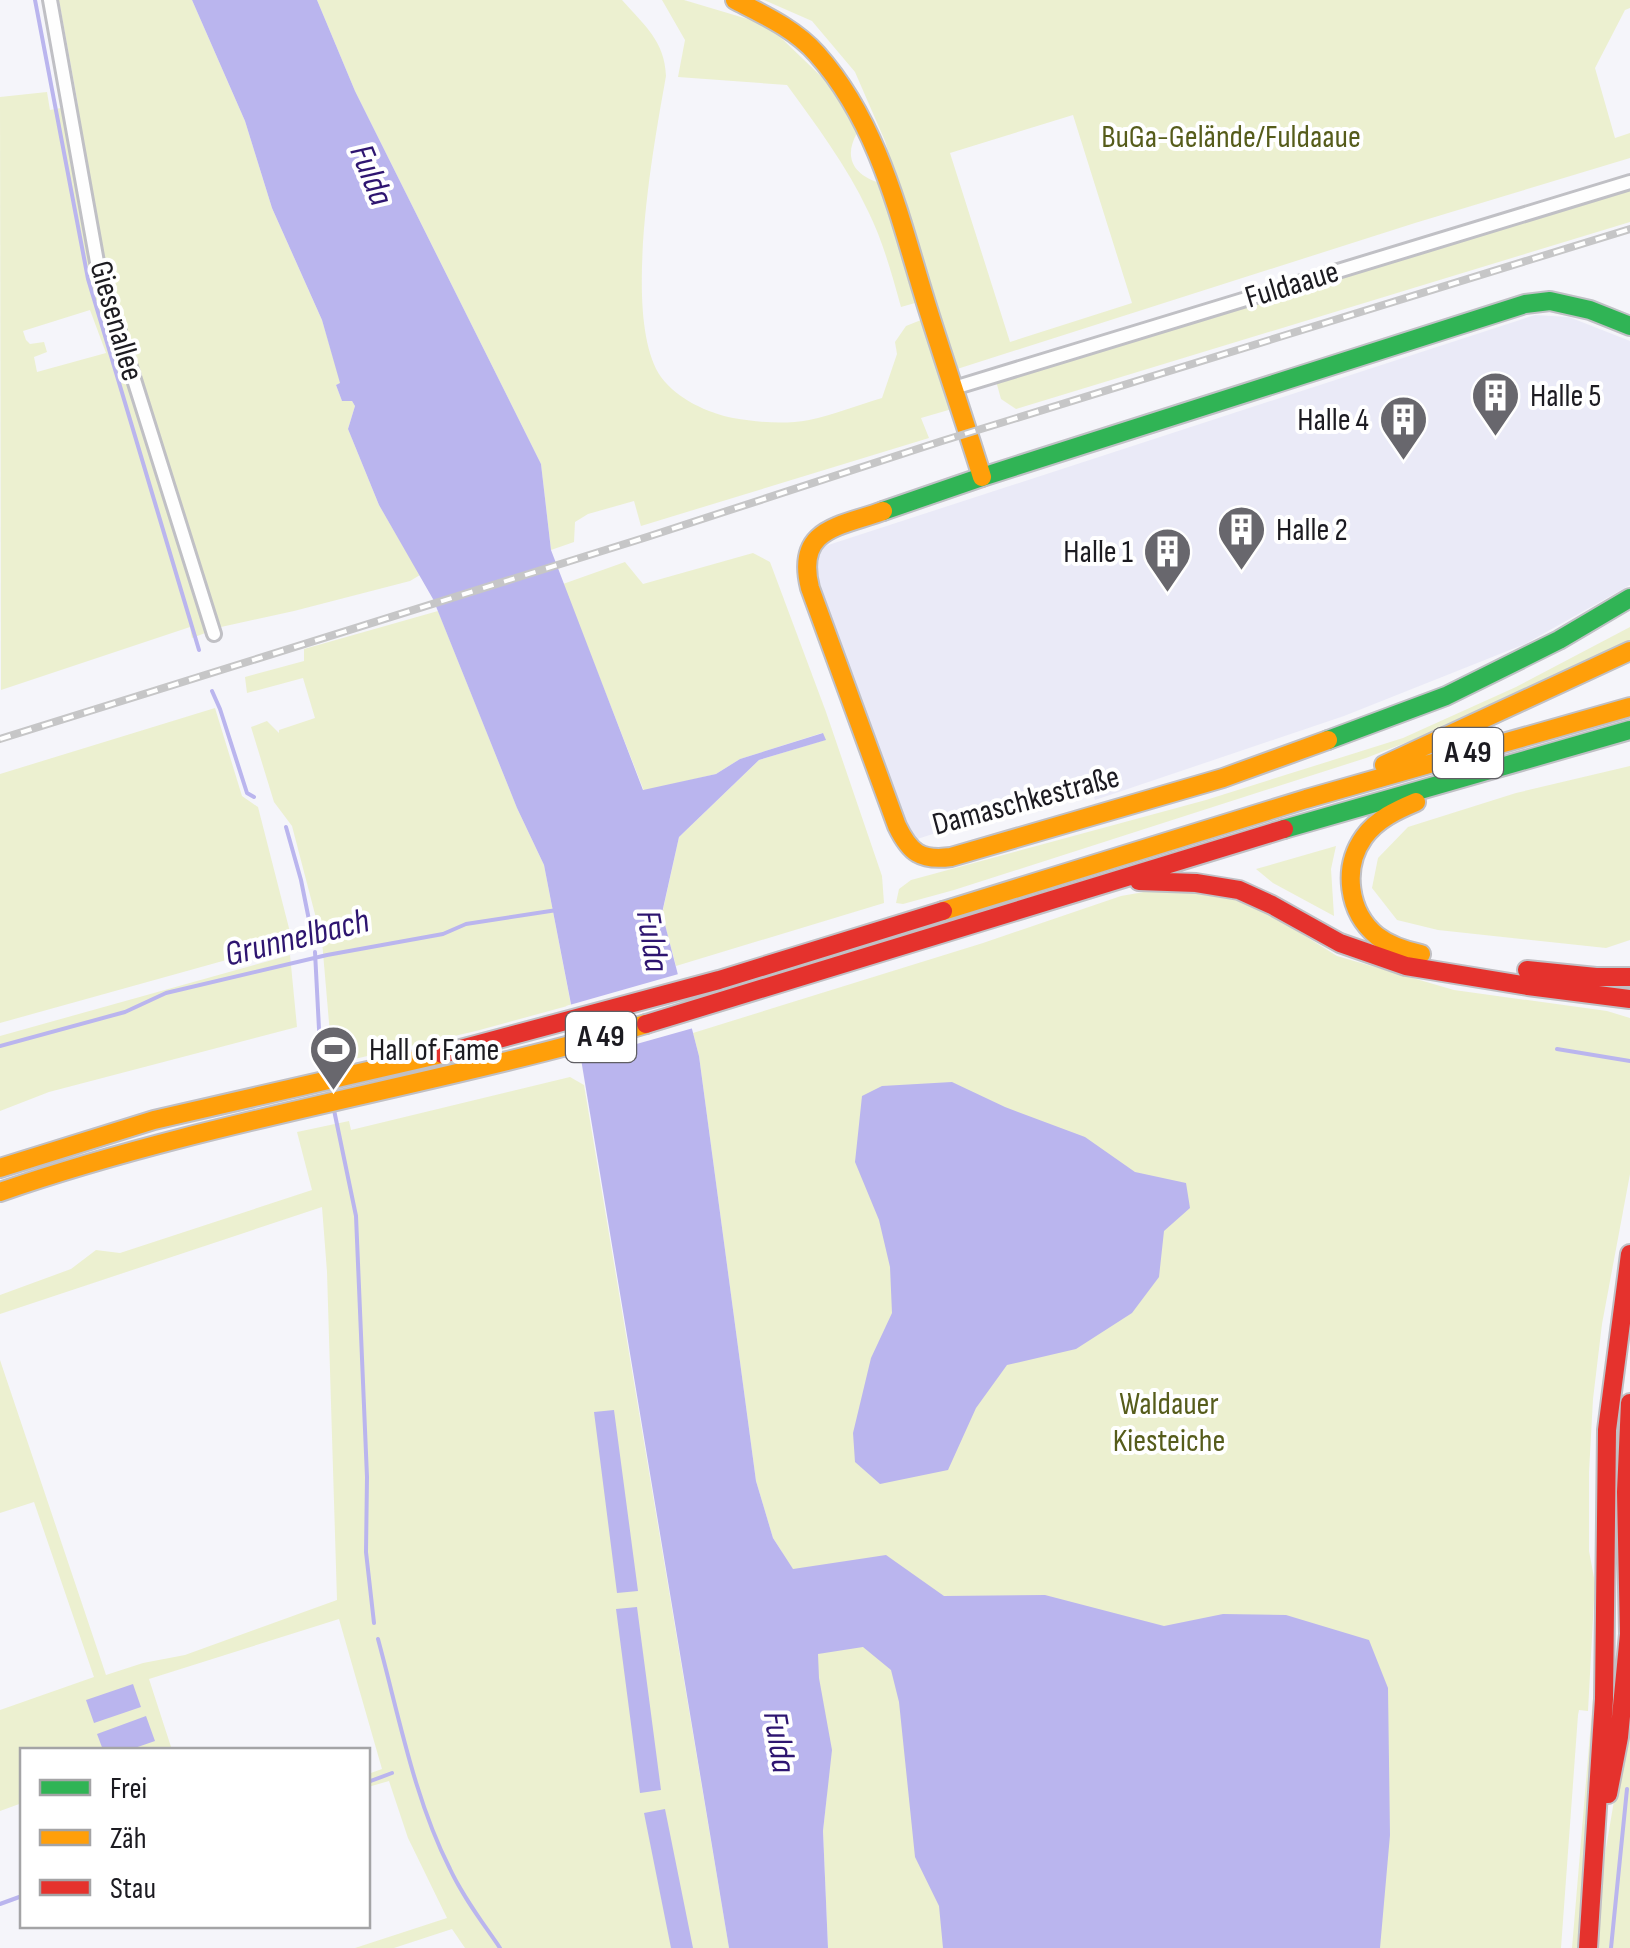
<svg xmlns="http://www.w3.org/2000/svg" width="1630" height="1948" viewBox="0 0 1630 1948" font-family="'Sofia Sans Condensed',sans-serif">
  <rect width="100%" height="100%" fill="#f5f5fa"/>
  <path fill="#eaeaf7" d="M 1535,315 L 1569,317 L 1630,341 L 1630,585 L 1525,644 L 1344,716 L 1095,800 L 1089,784 L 911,841 L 811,563 L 819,548 Z"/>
  <path fill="#ecf0d0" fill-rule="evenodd" d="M 59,0 L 192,0 L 245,121 L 272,208 L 322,320 L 341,384 L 336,385 L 342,401 L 352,401 L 355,406 L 348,429 L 379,505 L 420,575 L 410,581 L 294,611 L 221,627 L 192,638 L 190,627 L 1,690 L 0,97 L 47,92 L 50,110 L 78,105 ZM 90,310 L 106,353 L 37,372 L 34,357 L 47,352 L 44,342 L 30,344 L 26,340 L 23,331 Z
    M 317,0 L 622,0 C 644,25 665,41 666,76 C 654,144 621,319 661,377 C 677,399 708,413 733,418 C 758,422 783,425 809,420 C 833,415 858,405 882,398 L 897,354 L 895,342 L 906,326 L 921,320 L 952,409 L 921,418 L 929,438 L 641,526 L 634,501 L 588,514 L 575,522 L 574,542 L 551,550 L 541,464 L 355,91 Z
    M 662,0 L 684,0 L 751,20 L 775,32 L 829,84 L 857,133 C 843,158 854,175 880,183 L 915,303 L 901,307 C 892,275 883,241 868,211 C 847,166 816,125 787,85 L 678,77 L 685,40 Z
    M 764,0 L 1630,0 L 1630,8 L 1625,10 L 1595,68 L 1615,138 L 1630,133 L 1630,158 L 1415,223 L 954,370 L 885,141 L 855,72 L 812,21 ZM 1073,115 L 1132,303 L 1010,342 L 950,153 Z
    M 1630,190 L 1630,222 L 1016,409 L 1001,399 L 996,381 Z
    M 753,553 L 770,562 L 826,712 L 882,876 L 884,903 L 676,966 L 662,914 L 679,837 L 759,760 L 825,740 L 822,733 L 740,759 L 716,774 L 644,791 L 563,584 L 625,562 L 643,584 Z
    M 438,611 L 517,808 L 544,865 L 571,1005 L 476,1031 L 337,1063 L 331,1046 L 322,941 L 292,826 L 274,802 L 251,727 L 267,721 L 279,733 L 279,730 L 315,718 L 303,678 L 247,693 L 245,677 L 304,661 L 304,649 Z
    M 1630,627 L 1630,641 L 1462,721 L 1366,758 L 954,890 L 903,904 L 896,903 L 899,889 L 911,880 L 1206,800 L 1403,738 L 1516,687 Z
    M 215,708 L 242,796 L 258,807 L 291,936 L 273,947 L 0,1023 L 0,774 Z
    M 1630,766 L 1630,940 L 1606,948 L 1438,930 L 1397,920 L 1372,888 L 1378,858 L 1408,827 L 1516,793 Z
    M 1336,846 L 1331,869 L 1334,916 L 1273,883 L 1256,869 Z
    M 1155,890 L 1219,895 L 1259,907 L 1337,956 L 1454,990 L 1607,1011 L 1630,1018 L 1630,1174 L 1602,1324 L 1593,1399 L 1589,1472 L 1589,1551 L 1598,1599 L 1594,1600 L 1588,1711 L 1579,1710 L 1578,1715 L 1561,1948 L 828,1948 L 823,1831 L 827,1794 L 782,1552 L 773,1538 L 756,1481 L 699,1056 L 693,1033 L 983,943 L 1121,896 Z
    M 290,955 L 297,1027 L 49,1092 L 0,1111 L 0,1036 Z
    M 570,1077 L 584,1085 L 729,1948 L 465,1948 L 452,1929 L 394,1948 L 355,1948 L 447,1918 L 408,1838 L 389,1781 L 368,1787 L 368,1774 L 382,1769 L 339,1619 L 149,1679 L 172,1750 L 22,1750 L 22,1803 L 0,1811 L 0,1710 L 94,1677 L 34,1502 L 0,1513 L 0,1360 L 106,1675 L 143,1663 L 185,1655 L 337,1600 L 327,1272 L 322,1207 L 0,1314 L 0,1295 L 71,1269 L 96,1250 L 120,1253 L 312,1190 L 297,1132 L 349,1121 L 351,1130 Z
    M 1593,1698 L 1598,1698 L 1579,1948 L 1572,1948 Z
    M 1630,1706 L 1630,1948 L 1597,1948 L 1604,1860 Z"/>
  <path fill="#bab5ee" d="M 192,0 L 317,0 L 355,91 L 541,464 L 551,550 L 643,790 L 716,774 L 740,759 L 823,733 L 826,740 L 759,760 L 679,837 L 662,913 L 699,1056 L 756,1481 L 773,1538 L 793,1569 L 886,1555 L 944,1596 L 1045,1595 L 1164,1626 L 1223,1614 L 1286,1615 L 1369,1640 L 1388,1688 L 1390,1835 L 1380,1948 L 943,1948 L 939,1906 L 915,1857 L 899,1702 L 891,1670 L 863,1647 L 818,1654 L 819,1678 L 832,1750 L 823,1831 L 828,1948 L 729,1948 L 577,1035 L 544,865 L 517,808 L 433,599 L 379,505 L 348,429 L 355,406 L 352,401 L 342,401 L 336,385 L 340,383 L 322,320 L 272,208 L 245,121 Z
    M 952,1082 L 1005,1107 L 1085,1137 L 1135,1172 L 1186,1183 L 1190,1208 L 1164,1231 L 1159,1277 L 1132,1313 L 1076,1349 L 1007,1365 L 976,1408 L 948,1470 L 880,1484 L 855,1462 L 853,1433 L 871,1358 L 892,1313 L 890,1267 L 879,1220 L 855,1162 L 862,1096 L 882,1086 Z
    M 614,1410 L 638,1591 L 617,1593 L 594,1412 Z
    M 637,1607 L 661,1790 L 640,1793 L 616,1609 Z
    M 133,1684 L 141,1707 L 94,1723 L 86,1700 Z
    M 146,1716 L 155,1741 L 129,1750 L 103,1750 L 97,1734 Z
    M 665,1809 L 693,1948 L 671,1948 L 644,1813 Z"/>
  <path fill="#f5f5fa" d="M 682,973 L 697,1027 L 576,1061 L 566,1006 Z"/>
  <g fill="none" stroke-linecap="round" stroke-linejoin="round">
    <path stroke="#bab5ee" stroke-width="4" d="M 35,0 L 88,279 L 199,650
      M 212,691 L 220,709 L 247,793 L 254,797
      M 286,827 L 301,880 L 313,940
      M 315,952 L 319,1029 L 325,1072
      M 0,1046 L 125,1012 L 166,993 L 327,955 L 443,934 L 466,924 L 557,910
      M 1557,1049 L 1630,1061
      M 334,1110 L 356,1216 L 367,1477 L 366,1552 L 374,1623
      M 378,1639 C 399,1716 414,1798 450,1869 C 463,1897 483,1923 500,1948
      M 368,1782 L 392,1773
      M 0,1904 L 22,1896
      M 1611,1948 L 1627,1789"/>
    <defs>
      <path id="street" d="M 50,0 L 97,262 L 214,634
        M 954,388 L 1630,182"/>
      <path id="fast" d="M 883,511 L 982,477 L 1525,304 L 1550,301 L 1590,310 L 1630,326
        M 1328,740 L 1446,696 L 1559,640 L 1630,598
        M 1284,829 L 1630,730"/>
      <path id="slow" d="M 735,0 C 764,15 795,29 817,54 C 879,124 899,216 926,303 C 944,361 964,419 982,477
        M 883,511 C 839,527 795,528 810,588 L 897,826 C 910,853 921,861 951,857 L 1223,778 L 1328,740
        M 1384,765 L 1630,651
        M 1416,802 C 1397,810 1377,819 1364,837 C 1342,868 1348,912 1377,936 C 1390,946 1406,951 1421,954
        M 943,911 L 1306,799 L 1630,707
        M 0,1168 L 154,1120 L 442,1054
        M 0,1192 C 211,1119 432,1087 646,1024"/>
      <path id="jam" d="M 1139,881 L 1196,883 L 1239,890 L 1272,905 L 1340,943 L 1406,966 L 1528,986 L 1630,999
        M 1527,970 L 1596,977 L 1630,977
        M 646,1024 L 1284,829
        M 442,1054 L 719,980 L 943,911
        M 1608,1794 L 1619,1737 L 1629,1634 L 1626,1492 L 1630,1403
        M 1588,1948 L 1604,1699 L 1607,1430 L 1630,1254"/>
    </defs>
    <use href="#street" stroke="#c0c0c5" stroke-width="18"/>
    <use href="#fast" stroke="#c0c0c5" stroke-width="22"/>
    <use href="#slow" stroke="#c0c0c5" stroke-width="22"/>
    <use href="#jam" stroke="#c0c0c5" stroke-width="22"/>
    <use href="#street" stroke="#fefefe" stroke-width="12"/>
    <use href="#fast" stroke="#30b455" stroke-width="18"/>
    <use href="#slow" stroke="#ff9f0a" stroke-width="18"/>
    <use href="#jam" stroke="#e5322d" stroke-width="18"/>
    <defs>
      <path id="rail" d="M 0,739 L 647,537 L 942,441 L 1630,229"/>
    </defs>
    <use href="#rail" stroke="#c6c6c7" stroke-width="8"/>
    <use href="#rail" stroke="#fff" stroke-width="4" stroke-dasharray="11" stroke-linecap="butt"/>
  </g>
  <defs>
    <symbol id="building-pin" viewBox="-11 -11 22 30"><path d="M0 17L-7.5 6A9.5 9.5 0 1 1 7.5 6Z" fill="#68676d" stroke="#fff"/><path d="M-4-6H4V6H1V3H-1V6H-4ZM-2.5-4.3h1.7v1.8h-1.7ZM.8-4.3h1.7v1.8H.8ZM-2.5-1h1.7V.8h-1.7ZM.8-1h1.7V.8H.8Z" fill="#fff"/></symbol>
    <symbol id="stadium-pin" viewBox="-11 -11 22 30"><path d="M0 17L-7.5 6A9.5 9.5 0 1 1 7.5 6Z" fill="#68676d" stroke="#fff"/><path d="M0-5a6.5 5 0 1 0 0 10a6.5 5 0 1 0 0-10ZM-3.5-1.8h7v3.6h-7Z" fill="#fff"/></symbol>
  </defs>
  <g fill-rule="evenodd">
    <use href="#building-pin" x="1468" y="368" width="55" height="75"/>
    <use href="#building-pin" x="1376" y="392" width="55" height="75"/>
    <use href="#building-pin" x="1214" y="502" width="55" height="75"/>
    <use href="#building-pin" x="1140" y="524" width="55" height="75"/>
    <use href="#stadium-pin" x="306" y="1022" width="55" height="75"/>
  </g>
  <g text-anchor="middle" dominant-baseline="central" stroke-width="8" stroke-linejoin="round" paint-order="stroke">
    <g fill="#fff" stroke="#605f64" stroke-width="2.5">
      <rect x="1433" y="728" width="70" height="50" rx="8"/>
      <rect x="566" y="1012" width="70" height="50" rx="8"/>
    </g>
    <g font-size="30" font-weight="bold" fill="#1c1b21">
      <text x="1468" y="753">A 49</text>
      <text x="601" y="1037">A 49</text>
    </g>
    <g font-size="32" fill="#565c1b" stroke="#fff">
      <text x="1231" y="137">BuGa-Gelände/Fuldaaue</text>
      <text x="1169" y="1404">Waldauer<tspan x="1169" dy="37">Kiesteiche</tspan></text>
    </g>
    <g font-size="32" fill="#1c1b21" stroke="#fff">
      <text transform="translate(1292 285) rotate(-17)">Fuldaaue</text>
      <text transform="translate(116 321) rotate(74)">Giesenallee</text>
      <text transform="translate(1026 801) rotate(-15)">Damaschkestraße</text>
    </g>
    <g font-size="32" fill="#1c1b21" stroke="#fff" text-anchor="start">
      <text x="1530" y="396">Halle 5</text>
      <text x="1369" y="420" text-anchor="end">Halle 4</text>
      <text x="1276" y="530">Halle 2</text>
      <text x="1133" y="552" text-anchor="end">Halle 1</text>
      <text x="369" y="1050">Hall of Fame</text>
    </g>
    <g font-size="35" font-style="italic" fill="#2e1570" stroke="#fff">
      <text transform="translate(371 175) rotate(68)">Fulda</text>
      <text transform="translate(297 938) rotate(-14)">Grunnelbach</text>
      <text transform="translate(652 941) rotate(81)">Fulda</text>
      <text transform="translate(779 1742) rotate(81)">Fulda</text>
    </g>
  </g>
  <rect x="20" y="1748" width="350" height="180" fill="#ffffff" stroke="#a4a4a6" stroke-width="2.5"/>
  <rect x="40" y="1780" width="50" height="15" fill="#30b455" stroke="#a4a4a6" stroke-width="2.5"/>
  <text x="110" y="1798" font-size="30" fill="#1c1b21">Frei</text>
  <rect x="40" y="1830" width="50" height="15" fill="#ff9f0a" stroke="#a4a4a6" stroke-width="2.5"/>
  <text x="110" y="1848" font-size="30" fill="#1c1b21">Zäh</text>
  <rect x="40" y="1880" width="50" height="15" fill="#e5322d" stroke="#a4a4a6" stroke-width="2.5"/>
  <text x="110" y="1898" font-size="30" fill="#1c1b21">Stau</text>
</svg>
